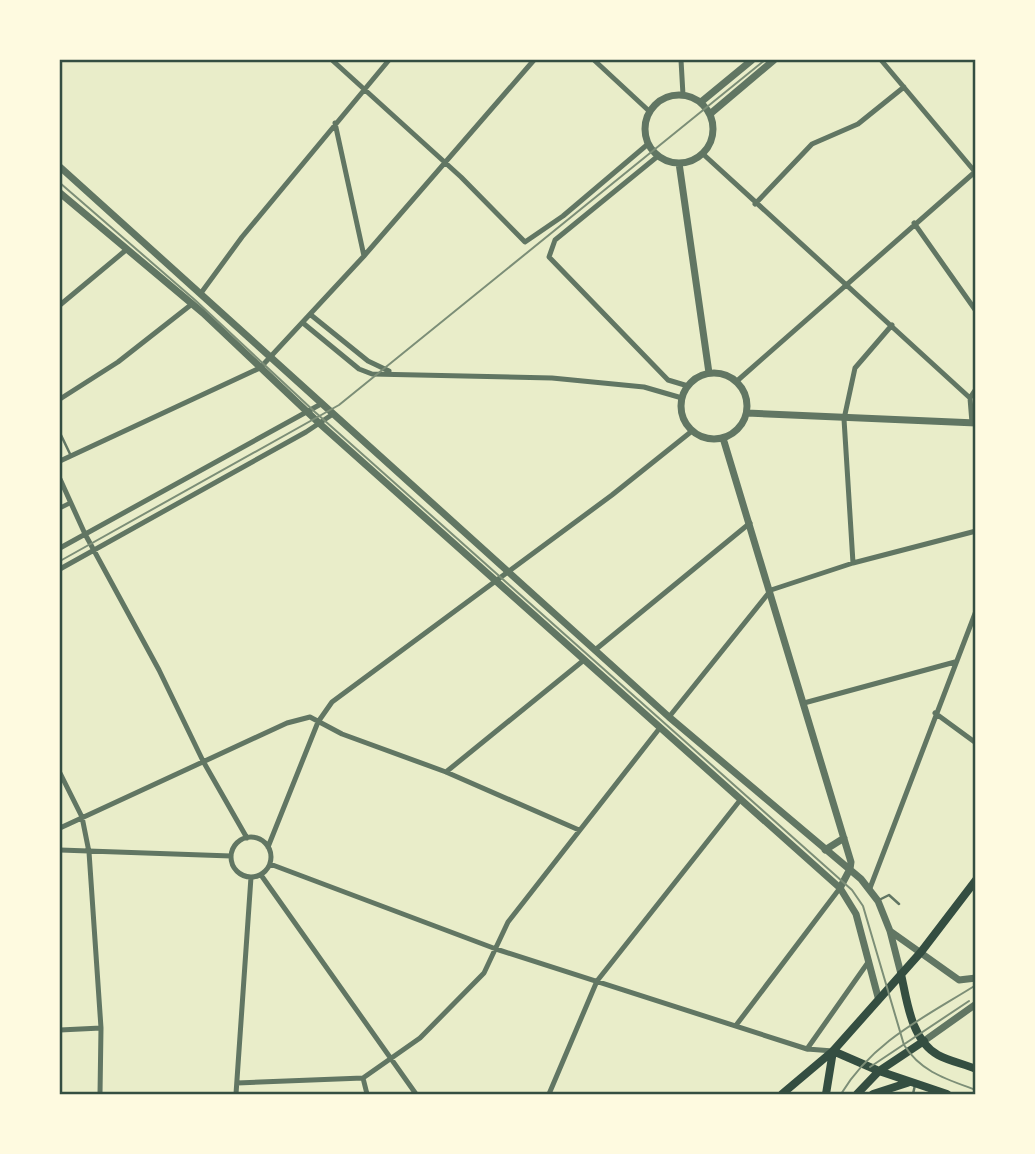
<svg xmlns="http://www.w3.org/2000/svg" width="1035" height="1154" viewBox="0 0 1035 1154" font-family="Quicksand,sans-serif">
  <rect width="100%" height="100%" fill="#e9edc9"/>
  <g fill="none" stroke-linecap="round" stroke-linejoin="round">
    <path stroke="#617663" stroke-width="2.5" d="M 60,433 L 71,456
      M 881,899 L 889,895 L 899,904
      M 913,1094 L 915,1085"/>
    <path stroke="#617663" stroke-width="4.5" d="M 60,508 L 70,503"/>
    <path stroke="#617663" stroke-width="5" d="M 332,60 L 461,177 L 525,242 L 563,216 L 648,144
      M 594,60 L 649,111
      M 681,60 L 683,95
      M 881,60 L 976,173
      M 335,123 L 364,256
      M 703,154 L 970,398
      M 658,156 L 555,240 L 549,257 L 668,380 L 688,386
      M 755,204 L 812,144 L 858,124 L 904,87
      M 914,223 L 976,311
      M 201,293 L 242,237 L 389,60
      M 60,305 L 126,250
      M 311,315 L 368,361 L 389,371
      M 303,323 L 359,369 L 372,374 L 552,378 L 644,387 L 682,398
      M 737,381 L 976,171
      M 60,399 L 118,362 L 192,304
      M 972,423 L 970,398 L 976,389
      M 60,461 L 260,368 L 364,256 L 534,60
      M 60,479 L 85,534 L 159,670 L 203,761 L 247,838
      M 60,548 L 321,404
      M 853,563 L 844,419 L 855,368 L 892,325
      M 60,569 L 306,432 L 333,414
      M 595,650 L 750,523
      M 804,703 L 955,662
      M 935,713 L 976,743
      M 669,717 L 771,590 L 853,563 L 976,531
      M 446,772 L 584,660
      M 60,773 L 82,817 L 89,852 L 101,1028 L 100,1094
      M 60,828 L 287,723 L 310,717 L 342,734 L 446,772 L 579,830
      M231 857a20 20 0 1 1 40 0a20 20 0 1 1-40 0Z
      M 268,847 L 318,722 L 332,702 L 612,495 L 692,431
      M 60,850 L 231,856
      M 270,864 L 496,949 L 807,1049 L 833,1051
      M 261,875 L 416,1094
      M 870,888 L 976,611
      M 737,1024 L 840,888
      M 60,1030 L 101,1028
      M 807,1049 L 869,961
      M 363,1078 L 367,1094
      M 237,1083 L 363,1078 L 420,1038 L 484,973 L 508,922 L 659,729
      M 236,1094 L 251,877
      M 549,1094 L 597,981 L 741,799"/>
    <path stroke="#617663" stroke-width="7" d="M645 129a34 34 0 1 1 68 0a34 34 0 1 1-68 0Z
      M 701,102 L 752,60
      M 710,114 L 774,60
      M 679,163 L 709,373
      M 60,167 L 669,717 L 861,879 L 878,901 L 890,931 L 959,980 L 976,978
      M 60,193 L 203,313 L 320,424 L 840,888 L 856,914 L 878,997
      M681 406a33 33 0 1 1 66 0a33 33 0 1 1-66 0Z
      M 747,413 L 976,423
      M 723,438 L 851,862 L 850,869 L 840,888
      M 825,850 L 844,838
      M 890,931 L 901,974
      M 924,1041 L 976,1004"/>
    <path stroke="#344e41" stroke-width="8" d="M 901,974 C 907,1001 911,1040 938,1055 C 949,1061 964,1064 976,1069
      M 833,1051 L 879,1071 L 947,1094
      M 782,1094 L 833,1051 L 921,952 L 976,880
      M 826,1094 L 833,1051
      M 857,1094 L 879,1071 L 924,1041
      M 873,1094 L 907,1083"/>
    <path stroke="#7c8e77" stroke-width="2" d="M 60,183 L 195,300 L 315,412 L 852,890 L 863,906 L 904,1045 C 921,1072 946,1079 976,1090
      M 60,561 L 339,405 L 765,60
      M 870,1067 L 969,1001
      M 841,1094 C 873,1041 925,1017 976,985"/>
  </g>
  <rect width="1035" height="1154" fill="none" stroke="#fefae0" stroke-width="122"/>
  <rect x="61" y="61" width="913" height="1032" fill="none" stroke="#344e41" stroke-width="2.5"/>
</svg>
